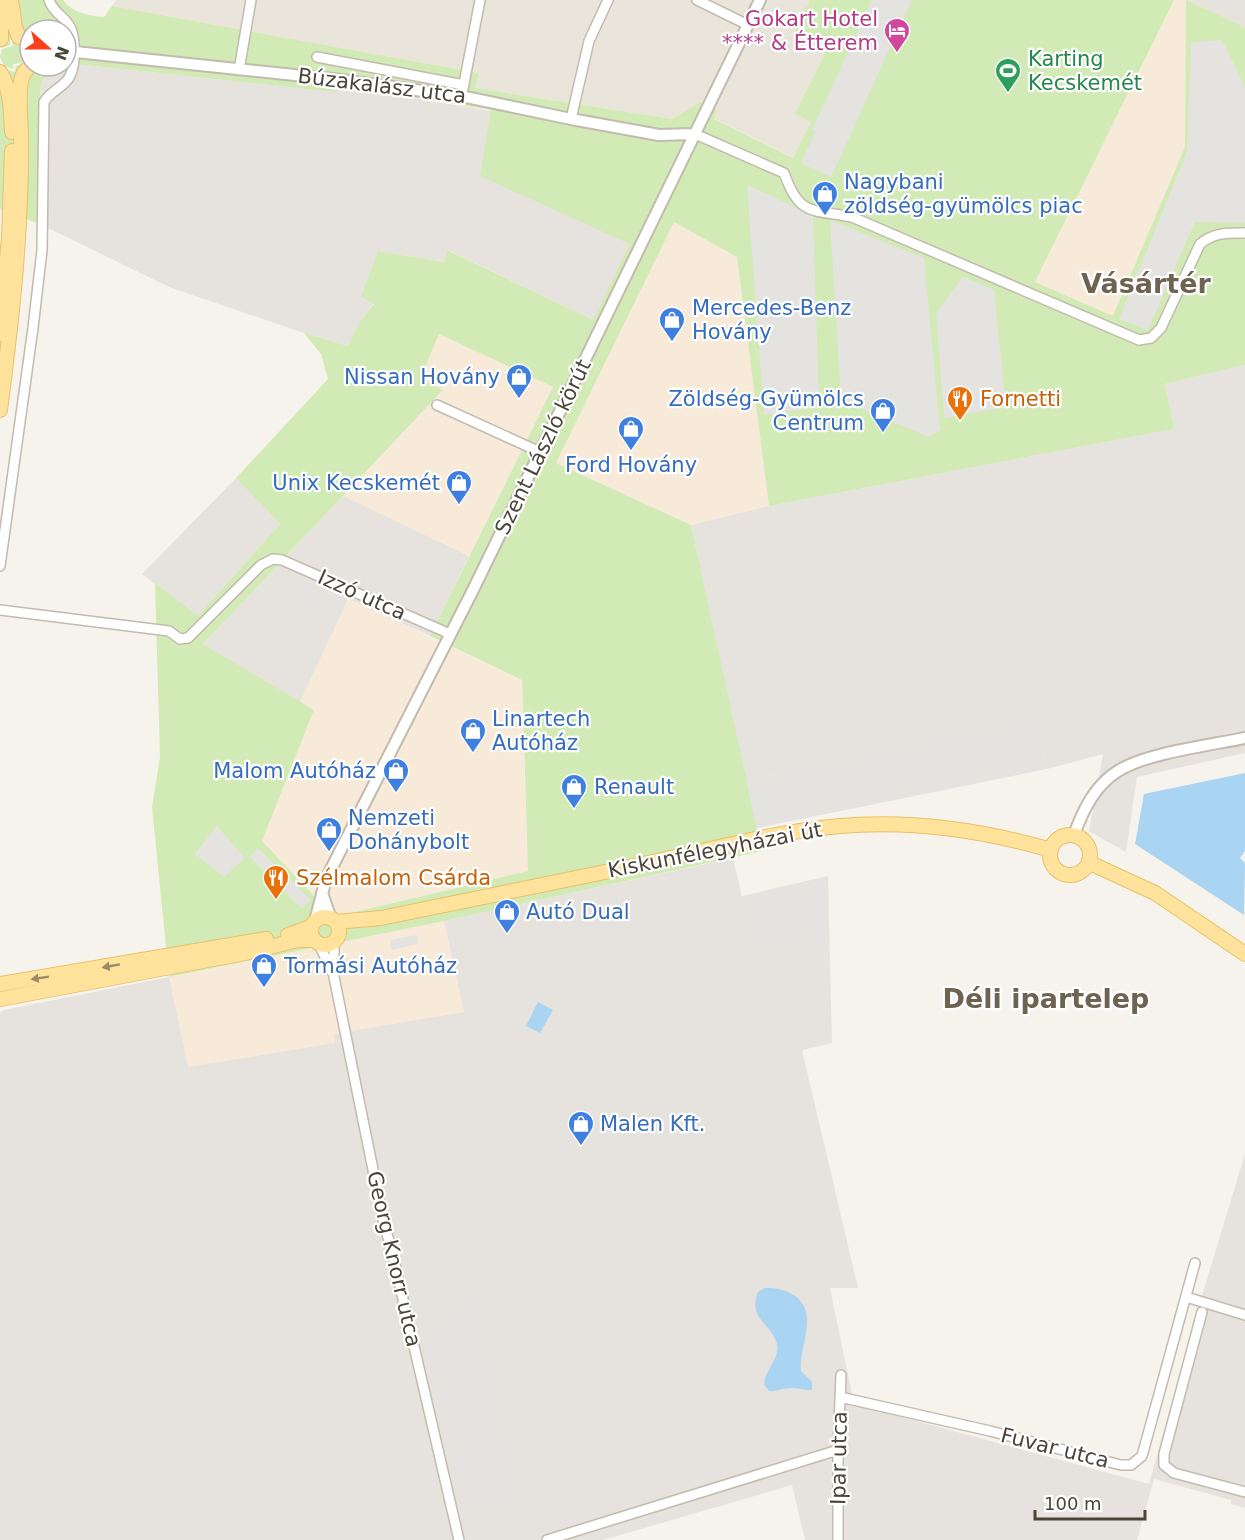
<svg xmlns="http://www.w3.org/2000/svg" width="1245" height="1540" viewBox="0 0 1245 1540" font-family="'DejaVu Sans',sans-serif">
  <rect width="100%" height="100%" fill="#f6f3ec"/>
  <path fill="#eae5da" d="M 116,0 L 810,0 L 794,31 L 828,47 L 795,114 L 812,122 L 794,158 L 713,118 L 672,119 L 475,88 L 479,73 L 112,6 Z"/>
  <path fill="#f7ead8" d="M 1174,0 L 1186,0 L 1185,147 L 1113,316 L 1035,282 Z
    M 674,222 L 737,257 L 769,506 L 691,525 L 556,463 Z
    M 439,334 L 553,387 L 469,556 L 343,496 L 443,391 L 420,379 Z
    M 348,599 L 522,680 L 523,742 L 528,871 L 334,917 L 262,841 L 314,711 L 300,702 Z
    M 444,921 L 464,1012 L 334,1034 L 336,1043 L 187,1067 L 169,977 Z"/>
  <path fill="#e6e2dd" d="M 1186,0 L 1245,0 L 1245,27 Z
    M 66,63 L 334,92 L 336,85 L 491,111 L 631,244 L 593,320 L 448,250 L 446,262 L 378,251 L 374,303 L 360,321 L 348,346 L 304,333 L 169,287 L 42,225 L 39,112 L 41,83 L 53,66 L 66,66 Z
    M 1245,365 L 1245,753 L 1137,777 L 1126,852 L 1089,831 L 1103,754 L 1047,769 L 1035,716 L 746,780 L 691,525 L 769,506 L 1174,429 L 1165,384 Z
    M 236,478 L 280,524 L 198,616 L 142,574 Z
    M 343,496 L 469,556 L 430,636 L 348,599 L 300,702 L 203,644 Z
    M 733,858 L 742,896 L 828,876 L 832,1043 L 802,1050 L 858,1288 L 830,1288 L 854,1404 L 1149,1484 L 1197,1312 L 1245,1154 L 1245,1508 L 1231,1504 L 1231,1500 L 1154,1479 L 1137,1540 L 805,1540 L 792,1485 L 603,1540 L 0,1540 L 0,1012 L 4,1010 L 169,977 L 188,1067 L 335,1043 L 334,1034 L 464,1012 L 444,921 Z"/>
  <path fill="#d2eab5" fill-rule="evenodd" d="M 16,0 L 63,0 C 72,13 90,16 104,17 L 112,6 L 479,73 L 475,88 L 672,119 L 701,102 L 717,110 L 714,119 L 793,158 L 811,122 L 795,114 L 828,47 L 794,31 L 810,0 L 1174,0 L 1035,282 L 1113,316 L 1185,147 L 1186,0 L 1245,27 L 1245,365 L 1165,384 L 1174,429 L 769,506 L 737,257 L 674,222 L 556,463 L 691,525 L 762,851 L 444,921 L 169,977 L 152,807 L 160,757 L 155,583 L 198,616 L 280,524 L 236,478 L 328,379 L 321,354 L 304,333 L 348,346 L 360,321 L 374,304 L 361,297 L 378,251 L 445,262 L 447,250 L 593,320 L 630,244 L 480,176 L 491,110 L 337,85 L 334,92 L 66,63 L 66,30 L 30,30 L 30,66 L 53,66 L 41,83 L 39,112 L 42,225 L 0,209 L 0,64 L 7,70 L 15,72 L 16,66 L 24,63 L 27,55 L 24,45 L 15,39 L 10,40 L 10,45 L 0,48 L 0,5 ZM 439,334 L 553,387 L 430,636 L 522,680 L 528,871 L 334,917 L 262,841 L 314,710 L 203,644 L 443,390 L 420,379 Z
    M 12,41 C 21,42 25,47 25,55 L 21,63 L 13,64 L 13,69 L 4,66 L 0,57 L 2,49 L 13,46 Z"/>
  <path fill="#e5e3e0" d="M 872,0 L 912,0 L 831,177 L 801,163 L 815,132 L 812,130 Z
    M 1222,40 L 1245,87 L 1245,223 L 1195,222 L 1148,330 L 1119,319 L 1187,152 L 1191,42 Z
    M 747,185 L 813,215 L 819,407 L 764,415 Z
    M 830,220 L 924,258 L 940,430 L 929,437 L 841,400 Z
    M 963,277 L 994,290 L 1006,407 L 944,418 L 936,314 Z
    M 288,581 L 321,595 L 315,610 L 282,596 Z
    M 1035,715 L 1047,769 L 757,828 L 746,780 Z
    M 217,826 L 245,858 L 224,877 L 195,854 Z
    M 258,848 L 311,900 L 302,909 L 250,857 Z
    M 823,880 L 822,937 L 750,954 L 740,900 Z
    M 417,935 L 418,944 L 392,950 L 390,940 Z
    M 472,1280 L 526,1503 L 470,1517 L 424,1322 L 457,1314 L 451,1285 Z"/>
  <path fill="#a9d4f2" d="M 1245,773 L 1245,851 L 1240,858 L 1245,863 L 1244,915 L 1135,844 L 1144,794 Z
    M 538,1002 L 553,1010 L 540,1033 L 526,1026 Z
    M 765,1288 C 777,1288 785,1289 795,1296 C 820,1314 798,1347 801,1371 L 812,1382 L 812,1390 C 804,1390 797,1388 790,1388 C 782,1388 777,1392 769,1391 L 764,1385 C 764,1370 783,1356 776,1341 C 768,1321 748,1318 758,1292 Z"/>
  <g fill="none" stroke-linecap="round" stroke-linejoin="round">
    <defs>
      <path id="minor" d="M 697,0 L 748,25
        M 317,57 L 464,85
        M 239,70 L 251,0
        M 463,89 L 480,0
        M 571,119 L 589,41 L 608,0
        M 695,134 L 784,173 C 800,217 811,209 852,217 L 1139,340 L 1151,338 L 1161,328 L 1200,244 C 1214,232 1228,233 1245,233
        M 437,405 L 540,452
        M 0,566 L 33,328 L 42,250 L 44,102 C 51,90 65,87 70,76 C 76,64 76,36 69,25 C 62,14 54,14 49,0
        M 0,610 L 169,631 L 180,639 L 188,638 L 261,565 L 273,559 L 282,560 L 450,634
        M 334,942 L 334,977 L 383,1219 L 393,1256 L 459,1540
        M 319,944 L 332,972
        M 1186,1297 L 1245,1315
        M 1202,1312 L 1164,1454 L 1164,1465 L 1174,1473 L 1245,1492
        M 840,1397 L 990,1431 L 1121,1465 L 1131,1465 L 1142,1456 L 1195,1263
        M 547,1540 L 838,1450
        M 838,1540 L 838,1450 L 841,1375"/>
      <path id="tertiary" d="M 29,44 L 30,44
        M 66,51 L 333,79 L 461,96 L 571,119 L 659,135 L 695,134
        M 1074,835 C 1083,810 1095,785 1118,771 C 1146,753 1211,745 1245,738
        M 322,893 L 331,919
        M 315,921 L 326,879 L 473,590 L 760,0"/>
      <path id="primary" d="M 11,0 L 15,27 L 19,37
        M 1,39 L 1,0
        M 0,72 C 11,90 11,111 12,132
        M 0,334 L 9,238 L 12,151
        M 0,410 C 12,319 22,229 21,136 C 21,120 16,86 24,73 C 26,70 29,68 30,66
        M1050 855a20 20 0 1 1 40 0a20 20 0 1 1-40 0Z
        M 1090,863 L 1155,893 L 1245,954
        M311 931a14 14 0 1 1 28 0a14 14 0 1 1-28 0Z
        M 336,922 L 381,918 C 467,900 553,883 639,865 C 705,851 772,832 840,826 C 912,820 982,830 1051,850
        M 288,935 L 311,927
        M 0,984 L 266,939
        M 0,999 L 245,953 L 298,940 L 314,940"/>
    </defs>
    <use href="#minor" stroke="#c2bbae" stroke-width="12"/>
    <use href="#tertiary" stroke="#c2bbae" stroke-width="14"/>
    <use href="#primary" stroke="#e6c16a" stroke-width="16"/>
    <use href="#minor" stroke="#fff" stroke-width="9"/>
    <use href="#tertiary" stroke="#fff" stroke-width="10"/>
    <use href="#primary" stroke="#ffe39c" stroke-width="14"/>
  </g>
  <defs><path id="oneway-solid" d="M-6-.8H1V-3.2L6.5 0L1 3.2V.8H-6Z" transform="scale(1.5)"/></defs>
  <g fill="#9c8c66">
    <use href="#oneway-solid" transform="translate(111 966) rotate(170)"/>
    <use href="#oneway-solid" transform="translate(40 978) rotate(171)"/>
  </g>
  <defs>
    <symbol id="hotel-pin" viewBox="-11 -11 22 30"><path d="M0 17L-7.5 6A9.5 9.5 0 1 1 7.5 6Z" fill="#d1479c" stroke="#fff"/><path d="M-6-4.5h1.5V1H6V5H4.5V3h-9V5H-6ZM-4 0a1.8 1.8 0 1 1 3.6 0ZM.5 0V-2.5h3Q6-2.5 6 0Z" fill="#fff"/></symbol>
    <symbol id="stadium-pin" viewBox="-11 -11 22 30"><path d="M0 17L-7.5 6A9.5 9.5 0 1 1 7.5 6Z" fill="#2e9e5b" stroke="#fff"/><path d="M0-5a6.5 5 0 1 0 0 10a6.5 5 0 1 0 0-10ZM-3.5-1.8h7v3.6h-7Z" fill="#fff"/></symbol>
    <symbol id="shop-pin" viewBox="-11 -11 22 30"><path d="M0 17L-7.5 6A9.5 9.5 0 1 1 7.5 6Z" fill="#3f7fe0" stroke="#fff"/><path d="M-5-2.5h2.3a2.7 3.5 0 0 1 5.4 0H5L5.5 6h-11ZM-1.5-2.5h3a1.5 2.3 0 0 0-3 0Z" fill="#fff"/></symbol>
    <symbol id="restaurant-pin" viewBox="-11 -11 22 30"><path d="M0 17L-7.5 6A9.5 9.5 0 1 1 7.5 6Z" fill="#e8710a" stroke="#fff"/><path d="M-5-6h1v4h1v-4h1v4h1v-4h1v5L-1.5 .5V6h-2V.5L-5-1ZM5-6V6H3V1.5H1.5Q1.5-4 5-6Z" fill="#fff"/></symbol>
  </defs>
  <g fill-rule="evenodd">
    <use href="#hotel-pin" x="882" y="16" width="30" height="40"/>
    <use href="#stadium-pin" x="993" y="56" width="30" height="40"/>
    <use href="#shop-pin" x="810" y="179" width="30" height="40"/>
    <use href="#shop-pin" x="657" y="305" width="30" height="40"/>
    <use href="#shop-pin" x="504" y="362" width="30" height="40"/>
    <use href="#restaurant-pin" x="945" y="384" width="30" height="40"/>
    <use href="#shop-pin" x="868" y="396" width="30" height="40"/>
    <use href="#shop-pin" x="616" y="414" width="30" height="40"/>
    <use href="#shop-pin" x="444" y="468" width="30" height="40"/>
    <use href="#shop-pin" x="458" y="716" width="30" height="40"/>
    <use href="#shop-pin" x="381" y="756" width="30" height="40"/>
    <use href="#shop-pin" x="559" y="772" width="30" height="40"/>
    <use href="#shop-pin" x="314" y="815" width="30" height="40"/>
    <use href="#restaurant-pin" x="261" y="863" width="30" height="40"/>
    <use href="#shop-pin" x="492" y="897" width="30" height="40"/>
    <use href="#shop-pin" x="249" y="951" width="30" height="40"/>
    <use href="#shop-pin" x="566" y="1109" width="30" height="40"/>
  </g>
  <g text-anchor="middle" dominant-baseline="central" stroke-width="4.5" stroke-linejoin="round" paint-order="stroke">
    <g font-size="21" fill="#b23c85" stroke="#fff" text-anchor="end">
      <text x="878" y="19">Gokart Hotel<tspan x="878" dy="24">**** &amp; Étterem</tspan></text>
    </g>
    <g font-size="21" fill="#27864d" stroke="#fff" text-anchor="start">
      <text x="1028" y="59">Karting<tspan x="1028" dy="24">Kecskemét</tspan></text>
    </g>
    <g font-size="21" fill="#4b4439" stroke="#fff">
      <text transform="translate(382 86) rotate(7)">Búzakalász utca</text>
      <text transform="translate(543 447) rotate(-64)">Szent László körút</text>
      <text transform="translate(362 595) rotate(24)">Izzó utca</text>
      <text transform="translate(715 850) rotate(-11)">Kiskunfélegyházai út</text>
      <text transform="translate(394 1259) rotate(77)">Georg Knorr utca</text>
      <text transform="translate(1055 1448) rotate(14)">Fuvar utca</text>
      <text transform="translate(839 1458) rotate(-89)">Ipar utca</text>
    </g>
    <g font-size="21" fill="#366cbe" stroke="#fff" text-anchor="start">
      <text x="844" y="182">Nagybani<tspan x="844" dy="24">zöldség-gyümölcs piac</tspan></text>
      <text x="692" y="308">Mercedes-Benz<tspan x="692" dy="24">Hovány</tspan></text>
      <text x="500" y="377" text-anchor="end">Nissan Hovány</text>
      <text x="864" y="399" text-anchor="end">Zöldség-Gyümölcs<tspan x="864" dy="24">Centrum</tspan></text>
      <text x="631" y="465" text-anchor="middle">Ford Hovány</text>
      <text x="440" y="483" text-anchor="end">Unix Kecskemét</text>
      <text x="492" y="719">Linartech<tspan x="492" dy="24">Autóház</tspan></text>
      <text x="376" y="771" text-anchor="end">Malom Autóház</text>
      <text x="594" y="787">Renault</text>
      <text x="348" y="818">Nemzeti<tspan x="348" dy="24">Dohánybolt</tspan></text>
      <text x="526" y="912">Autó Dual</text>
      <text x="284" y="966">Tormási Autóház</text>
      <text x="600" y="1124">Malen Kft.</text>
    </g>
    <g font-size="21" fill="#c56008" stroke="#fff" text-anchor="start">
      <text x="980" y="399">Fornetti</text>
      <text x="296" y="878">Szélmalom Csárda</text>
    </g>
    <g font-size="27" font-weight="bold" fill="#6e6250" stroke="#fff">
      <text x="1146" y="283">Vásártér</text>
      <text x="1046" y="998">Déli ipartelep</text>
    </g>
  </g>
  <g transform="translate(48 48) rotate(111)"><circle r="28" fill="#ffffff" stroke="#b7b4b0" stroke-width="1.5"/>
  <path d="M0-4.5L10 22L0 15L-10 22Z" fill="#fc3f1d"/>
  <text y="-9" font-size="16" font-weight="bold" text-anchor="middle" fill="#4b4439">N</text>
  </g>
  <path d="M1035 1510v9h110v-9" fill="none" stroke="#4b4439" stroke-width="3"/>
  <text x="1044" y="1510" font-size="18" fill="#4b4439" stroke="#ffffff" stroke-width="4.5" paint-order="stroke">100 m</text>
</svg>
